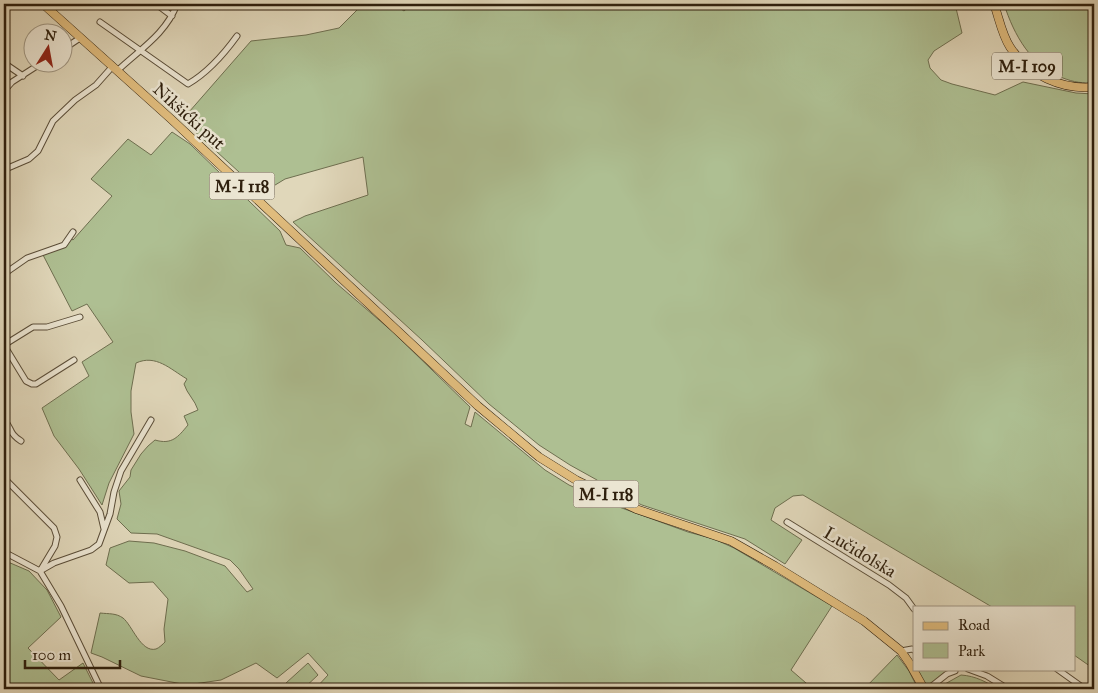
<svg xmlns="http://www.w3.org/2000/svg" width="1098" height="693" viewBox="0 0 1098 693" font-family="'IM FELL Great Primer',serif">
  <rect width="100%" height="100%" fill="#e0d7ba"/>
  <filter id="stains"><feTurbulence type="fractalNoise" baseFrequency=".004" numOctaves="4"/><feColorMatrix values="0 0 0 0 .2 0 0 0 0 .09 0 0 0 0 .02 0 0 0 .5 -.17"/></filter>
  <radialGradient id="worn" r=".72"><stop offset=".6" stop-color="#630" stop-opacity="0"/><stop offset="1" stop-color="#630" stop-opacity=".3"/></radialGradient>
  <path fill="#aebf92" stroke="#6e6f50" d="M 363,4 L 394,4 L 404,11 L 412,4 L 955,4 L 962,33 L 934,51 L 928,60 L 930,68 L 941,80 L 952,84 L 995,95 L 1023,82 L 1076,93 L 1094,94 L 1094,669 L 1074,655 L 1074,607 L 992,607 L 803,495 L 793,496 L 775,508 L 771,520 L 802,540 L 785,564 L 745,539 L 642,505 L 611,491 L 597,480 L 570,465 L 539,445 L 489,404 L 422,340 L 293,222 L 305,216 L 368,195 L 363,157 L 285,179 L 262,193 L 182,120 L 251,41 L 306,35 L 339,28 Z
    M 1004,4 L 1094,4 L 1094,82 C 1084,84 1073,82 1063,78 C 1031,66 1014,35 1004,4 Z
    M 172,132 L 190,144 L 280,231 L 286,245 L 300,248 L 336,283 L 393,332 L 470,407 L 465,424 L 471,427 L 475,412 L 545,470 L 569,485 L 608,503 L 688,532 L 714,539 L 734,548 L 832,606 L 791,670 L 813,689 L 315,689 L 328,675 L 308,653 L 277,678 L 256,663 L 221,680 L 187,685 L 141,676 L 102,657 L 91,653 L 100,613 C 109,614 116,613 123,618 C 132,625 141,653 156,649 C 159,648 163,644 165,642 L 164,629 L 168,599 L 153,582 L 129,583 L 106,565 L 110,548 L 129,541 L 154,543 L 185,551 L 225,566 L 247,592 L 253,589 L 239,569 L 230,560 L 157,534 L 131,533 L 117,519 L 121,504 L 119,491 L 130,477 L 131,470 L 141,454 L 148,446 L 155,440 C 172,445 178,437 188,425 L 184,416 L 198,410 C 195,400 187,394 184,384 L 187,379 C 170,369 156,354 136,363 L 131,391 L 131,412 L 134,434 L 109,483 L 102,505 L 79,469 L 54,436 L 42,408 L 89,376 L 82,362 L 113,342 L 87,304 L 72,311 L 42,253 L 64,245 L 69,237 L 73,240 L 112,196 L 91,179 L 128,139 L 151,155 Z
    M 8,562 L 29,571 L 47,590 L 61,617 L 28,648 L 59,680 L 83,663 L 96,689 L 4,689 L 4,568 Z
    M 897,655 L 909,671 L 918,689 L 864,689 Z
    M 308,663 L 318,675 L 303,689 L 292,689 L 286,683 Z
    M 916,669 L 944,669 L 947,671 L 928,686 L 924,684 Z
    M 961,675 C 976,676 986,682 998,689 L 936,689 Z"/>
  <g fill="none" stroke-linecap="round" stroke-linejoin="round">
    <defs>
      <path id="minor" d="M 156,4 L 172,16
        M 100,22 L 188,84 C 207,73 224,54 237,36
        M 62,50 L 80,38
        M 4,63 L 23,76
        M 117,71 C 139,50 166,34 177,4
        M 4,91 L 12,82 L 43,62
        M 8,168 L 29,159 L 38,151 L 53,121 L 75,100 L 96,85 L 112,67
        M 4,274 L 27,258 L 64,245 L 73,232
        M 4,345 L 26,381 L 32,384 L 36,384 L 74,360
        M 4,345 L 33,327 L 47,327 L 80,317
        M 4,420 C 12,427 8,433 21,441
        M 4,478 L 54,528 L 57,537 L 55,546 L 40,571 L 54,563 L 91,550 L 99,544 L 110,514 L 114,492 L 121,471 L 151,420
        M 80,480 L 100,512 L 104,529
        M 787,522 L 889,585 L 906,598 L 914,609
        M 4,552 L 40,571 L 61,606 L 101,689
        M 901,651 L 912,649 L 914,650
        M 968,669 L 987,676 L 1008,689
        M 1057,669 L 1085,689
        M 928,689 L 947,674 L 955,671"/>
      <path id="primary" d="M 43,4 L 171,119 L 478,406 L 539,457 L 576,480 L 636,509 L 731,541 L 775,566 L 864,621 L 901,651 L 910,664 L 924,689
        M 994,4 C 999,18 1002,35 1010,47 C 1028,75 1062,90 1094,87"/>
    </defs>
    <use href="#minor" stroke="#5a4d38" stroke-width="7"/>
    <use href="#primary" stroke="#2e1f0d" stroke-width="9"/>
    <use href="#minor" stroke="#ebe5d2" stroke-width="5"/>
    <use href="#primary" stroke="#e0bc7d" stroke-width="8"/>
  </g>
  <g text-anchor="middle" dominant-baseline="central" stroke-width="5" stroke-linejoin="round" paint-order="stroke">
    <g fill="#ebe5d2" stroke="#675a48" stroke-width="1">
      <rect x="992" y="52.5" width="70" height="27" rx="4"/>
      <rect x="209.5" y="172.5" width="65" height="27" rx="4"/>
      <rect x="573.5" y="480.5" width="65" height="27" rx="4"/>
    </g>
    <g font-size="16" font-weight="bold" fill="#2e1f0d">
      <text x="1027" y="66">M-I 109</text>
      <text x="242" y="186">M-I 118</text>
      <text x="606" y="494">M-I 118</text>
    </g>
    <g font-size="18" fill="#2e1f0d" stroke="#ebe5d2">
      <text transform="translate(189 116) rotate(42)">Nikšićki put</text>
      <text transform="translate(860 552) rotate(31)">Lučidolska</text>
    </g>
  </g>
  <rect width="1098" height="693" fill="none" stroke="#e0d7ba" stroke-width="20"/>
  <rect x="5" y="5" width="1088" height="683" fill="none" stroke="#2e1f0d" stroke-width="2.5"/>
  <rect x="10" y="10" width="1078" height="673" fill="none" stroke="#2e1f0d"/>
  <rect x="913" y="606" width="162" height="65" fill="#ebe5d2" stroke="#9f9683"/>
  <rect x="923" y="622" width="25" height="8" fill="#e0bc7d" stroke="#9f9683"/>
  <text x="958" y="630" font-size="15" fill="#2e1f0d">Road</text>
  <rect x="923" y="643" width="25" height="15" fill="#aebf92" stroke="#9f9683"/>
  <text x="958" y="656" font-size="15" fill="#2e1f0d">Park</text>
  <g transform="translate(48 48) rotate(11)"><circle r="24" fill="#ebe5d2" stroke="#9f9683"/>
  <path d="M0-4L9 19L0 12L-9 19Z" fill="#8f2418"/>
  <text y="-8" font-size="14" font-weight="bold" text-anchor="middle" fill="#2e1f0d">N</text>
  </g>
  <path d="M25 660v8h95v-8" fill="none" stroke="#2e1f0d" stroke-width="2.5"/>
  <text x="32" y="660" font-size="15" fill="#2e1f0d" stroke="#ebe5d2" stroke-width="4" paint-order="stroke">100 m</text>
  <rect width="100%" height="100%" filter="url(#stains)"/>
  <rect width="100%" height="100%" fill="url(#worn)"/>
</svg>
